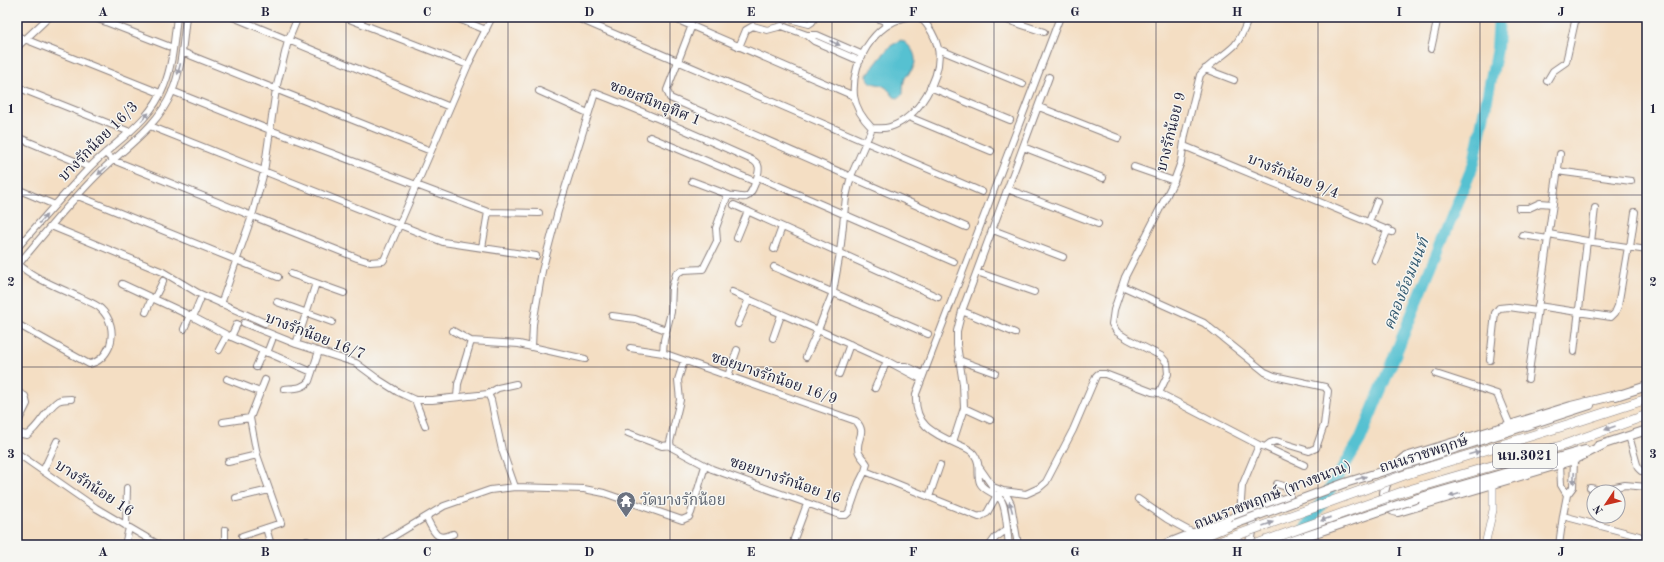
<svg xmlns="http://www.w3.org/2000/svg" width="1664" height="562" viewBox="0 0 1664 562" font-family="'Old Standard TT','Noto Serif Thai',serif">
  <rect width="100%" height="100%" fill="#f6f6f2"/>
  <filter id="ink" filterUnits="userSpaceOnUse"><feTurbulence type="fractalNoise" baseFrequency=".025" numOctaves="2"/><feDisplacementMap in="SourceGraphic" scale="8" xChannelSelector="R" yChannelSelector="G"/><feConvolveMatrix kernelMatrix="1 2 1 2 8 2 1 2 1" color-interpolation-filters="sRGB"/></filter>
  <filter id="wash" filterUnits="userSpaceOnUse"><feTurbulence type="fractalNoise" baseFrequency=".012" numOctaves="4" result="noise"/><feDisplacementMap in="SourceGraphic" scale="16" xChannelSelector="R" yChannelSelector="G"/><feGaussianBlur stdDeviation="0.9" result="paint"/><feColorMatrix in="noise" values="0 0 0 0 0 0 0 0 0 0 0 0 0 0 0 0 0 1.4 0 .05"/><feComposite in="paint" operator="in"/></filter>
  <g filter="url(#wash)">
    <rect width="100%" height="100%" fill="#f4dec3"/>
    <path fill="#56c1d1" stroke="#3c7286" d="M 901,40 C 911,45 919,57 913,68 C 911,72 907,75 905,78 C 903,83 903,89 903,94 L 898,98 L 894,97 C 890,92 887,87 881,85 C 873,83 869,84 867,75 L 889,47 Z"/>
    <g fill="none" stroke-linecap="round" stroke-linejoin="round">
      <path stroke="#56c1d1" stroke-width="12" d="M 1296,545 L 1360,440 L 1474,163 L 1497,49 L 1499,17"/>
    </g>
  </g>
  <g filter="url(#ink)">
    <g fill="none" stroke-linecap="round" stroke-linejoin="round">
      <defs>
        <path id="minor" d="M 93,17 L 173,48
          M 233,17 L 450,107
          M 344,17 L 468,65
          M 454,17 L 486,30
          M 575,17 L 982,192
          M 671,17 L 854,96
          M 782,17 L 809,24 L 812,22 L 815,17
          M 875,17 L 889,23
          M 907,17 C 874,24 851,62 854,96 C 856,109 863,119 872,128 C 878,128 884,129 890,127 C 918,118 943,77 938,48 C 935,35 929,26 920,17
          M 998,17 L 1044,32
          M 692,25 L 667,90 L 670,98 L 966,227
          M 807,35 L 817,35 L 863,55
          M 17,36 L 160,93
          M 17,47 L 49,17
          M 739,47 L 746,30 L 753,26 L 767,30 L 782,26 L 807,35 L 814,41 L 860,61
          M 938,49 L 1023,84
          M 1431,49 L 1438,17
          M 182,52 L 431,151
          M 1205,69 L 1234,80
          M 1547,81 L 1553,71 L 1566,62 L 1576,17
          M 17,87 L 130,132
          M 930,87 L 1010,120
          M 172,91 L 270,130 L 488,212 L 539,213
          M 539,91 L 588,113
          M 1039,107 L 1118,138
          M 909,117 L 991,151
          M 150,126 L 443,242 L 536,256
          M 872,128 L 851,176 L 846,197 L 840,253 L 833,292 L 818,330 L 887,361 L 921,379
          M 17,137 L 89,167
          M 650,137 L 756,182
          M 1184,146 L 1392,232
          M 1023,147 L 1103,178
          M 105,153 L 113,160 L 357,258 L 370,262 L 383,261 L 385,258 L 468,65 L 492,17
          M 1134,167 L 1174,181
          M 1557,171 L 1631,181
          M 758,177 L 954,262
          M 692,181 L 729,195
          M 17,189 L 55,205
          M 1007,189 L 1098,224
          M 78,196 L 278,277
          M 734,205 L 938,297
          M 1519,208 L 1529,208 L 1540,203 L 1553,204
          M 1369,222 L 1377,201
          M 51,226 L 163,272 L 198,293 L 265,323
          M 993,230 L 1063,257
          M 1549,234 L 1587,241 L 1647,250
          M 1522,235 L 1548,239
          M 737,238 L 748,211
          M 1591,242 L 1595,208
          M 1630,247 L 1635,212
          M 17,248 C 41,221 64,194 89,168 C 115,141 150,123 164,86 C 173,64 174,40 177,17
          M 482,248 L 488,212
          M 774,249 L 782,227
          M 1375,260 L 1388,229
          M 17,263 C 34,279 60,288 81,298 C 87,301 96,304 100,308 C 111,318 114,332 110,345 C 106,355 100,362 89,364 L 17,324
          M 17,266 C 43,235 69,203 97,175 C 124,148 157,128 172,92 C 182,68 183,42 186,17
          M 774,267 L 928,334
          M 977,272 L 1034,292
          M 291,274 L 344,293
          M 122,284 L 193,317 L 227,335 L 312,372
          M 732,292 L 818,330 L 806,357
          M 154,299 L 163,281
          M 277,302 L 332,322
          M 221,304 L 252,216 L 264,172 L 276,89 L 288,41 L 298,17
          M 1538,306 L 1611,317 L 1615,313 L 1618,306 L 1628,247
          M 962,311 L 1015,333
          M 146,312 L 152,298
          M 612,316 L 635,319 L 666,330
          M 193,317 L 200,300
          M 244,323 L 296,344 L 356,363 L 379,380 L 398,392 L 415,400 L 432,400 L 488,394 L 491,400 L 502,450 L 515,487
          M 738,324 L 749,299
          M 184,329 L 190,315
          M 453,331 L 471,341
          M 231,337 L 237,324
          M 773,338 L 781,315
          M 296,344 L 316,283
          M 532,347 L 585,359
          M 630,348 L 663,353 L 856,421 C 867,433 857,437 858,449 C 858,455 864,459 867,464 L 865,471
          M 219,350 L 227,335
          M 1574,352 L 1587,241
          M 267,353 L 272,340
          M 959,360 L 995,373
          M 1490,360 L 1495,313 L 1499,308 L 1509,307 L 1537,311
          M 684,361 L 678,380 L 680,400 L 670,442 L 671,447 L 712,469 L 840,515 L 846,515 L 849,512 L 859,483 L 865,471 L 979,517 L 987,513 L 997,495 L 1003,491 L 1026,494 L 1039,488 L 1046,482 L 1073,430 L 1096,376 L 1098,374 L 1105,374 L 1152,392 L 1159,393 L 1259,445 L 1265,447 L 1270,443 L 1276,441 L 1309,451 L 1316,448 L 1324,425 L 1328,391 L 1325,387 L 1274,376 L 1265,372 L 1204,323 L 1122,286
          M 898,366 L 906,366 L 923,374
          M 256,367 L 263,351
          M 839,374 L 850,344
          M 1436,374 L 1497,394 L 1510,425
          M 728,376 L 737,350
          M 227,379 L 260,392
          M 1528,379 L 1560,154
          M 875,388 L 887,361
          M 284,389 C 294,388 303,389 309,381 L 319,351
          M 17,392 L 25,396 L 27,404 L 17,424
          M 1159,393 L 1168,374 L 1167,363 L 1161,356 L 1128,339 L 1117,332 L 1112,324 L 1114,310 L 1125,277 L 1174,181 L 1181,162 L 1185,135 L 1200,75 C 1210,63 1224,56 1235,45 C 1242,37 1245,27 1249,17
          M 488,394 L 498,388 L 516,384
          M 457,397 L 458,384 L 471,341 L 519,344 L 532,347 L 533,324 L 542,271 L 558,211 L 595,93 C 648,113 699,136 750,159 C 753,160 756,162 758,165 C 761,171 752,195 746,197 C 739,199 734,193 727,197 L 716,228 L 717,241 L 703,269 L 683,270 L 676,274 L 672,288 L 671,312 L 664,340 L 663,353
          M 415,400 L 425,426
          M 964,408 L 990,420
          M 223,422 L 250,418
          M 17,431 L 21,434 L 27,435 C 40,426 46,409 58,401 C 62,399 67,399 71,399
          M 628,433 L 662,446 L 670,445
          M 1629,436 L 1638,468 L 1641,471 L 1647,471
          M 953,442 L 964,408 L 963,384 L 957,345 L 957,331 L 962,311 L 1049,77
          M 1265,447 L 1304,465
          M 17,453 L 96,508 L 159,545
          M 228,462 L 257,455
          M 1560,464 L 1561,485 L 1567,495
          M 979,467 L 993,487 L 1003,491 L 1008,498 L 1011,504 L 1018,545
          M 43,471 L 57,441
          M 1590,488 L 1601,490 L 1625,485 L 1647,487
          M 929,497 L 940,465
          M 236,498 L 269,490
          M 1138,499 L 1167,519 L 1193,533
          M 1240,514 L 1290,496 C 1291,487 1284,486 1277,484
          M 1240,515 L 1242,486 L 1259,445
          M 1563,516 L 1639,536
          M 426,517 C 434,531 435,542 453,534
          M 126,526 L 127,488
          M 266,528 L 271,545
          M 242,536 L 281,523 L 257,455 L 250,418 L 265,380
          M 794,539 L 807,504
          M 307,541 L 308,545
          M 125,545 L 129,528
          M 225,545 L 225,530
          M 379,545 L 444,506 L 490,490 L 515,487 L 584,489 L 604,493 L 682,520 L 689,517 L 691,513 L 705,466
          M 990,545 L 995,538 L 1006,530
          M 1009,545 C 1007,533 1007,509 1001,500 C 996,492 984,492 980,483 C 976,473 982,465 974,454 C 970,449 964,447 959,445 C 933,433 914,426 916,394 L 1060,17
          M 1559,545 L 1563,516 L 1567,495 L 1573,487 L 1574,460"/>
        <path id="tertiary" d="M 1485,545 L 1493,510 L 1493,484"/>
        <path id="secondary" d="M 1616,396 L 1647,386
          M 1603,445 L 1574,460 L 1398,512 C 1369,507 1391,467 1406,457 L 1571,406 L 1620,394
          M 1598,446 L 1647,430
          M 1429,457 L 1590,405
          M 1418,498 L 1585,450
          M 1164,545 L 1240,515 L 1248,516 L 1253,524 L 1251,538 L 1249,545
          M 1184,545 L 1232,525"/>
        <path id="primary" d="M 1410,473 L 1570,424 L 1647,399
          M 1402,492 L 1564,445 L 1647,415
          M 1212,545 L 1232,537"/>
      </defs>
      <use href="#minor" stroke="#8b807f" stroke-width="8"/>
      <use href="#tertiary" stroke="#8b807f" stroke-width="8"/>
      <use href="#secondary" stroke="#8b807f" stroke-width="10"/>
      <use href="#primary" stroke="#8b807f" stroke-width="10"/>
      <use href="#minor" stroke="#fff" stroke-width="6"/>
      <use href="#tertiary" stroke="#fff" stroke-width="7"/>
      <use href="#secondary" stroke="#fff" stroke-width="8"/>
      <use href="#primary" stroke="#fff" stroke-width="9"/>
      <defs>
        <path id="secondary-bridge" d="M 1232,525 L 1345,483 L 1429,457
          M 1280,545 L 1418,498"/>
        <path id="primary-bridge" d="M 1232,537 L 1410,473
          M 1254,545 L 1402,492"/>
      </defs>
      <use href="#secondary-bridge" stroke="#8b807f" stroke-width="10" stroke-linecap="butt"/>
      <use href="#primary-bridge" stroke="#8b807f" stroke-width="10" stroke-linecap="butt"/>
      <use href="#secondary-bridge" stroke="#fff" stroke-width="8"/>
      <use href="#primary-bridge" stroke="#fff" stroke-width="9"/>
    </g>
    <defs><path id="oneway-solid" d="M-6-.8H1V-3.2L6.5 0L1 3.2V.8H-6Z"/></defs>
    <g fill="#9c9ca7">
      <use href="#oneway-solid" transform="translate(835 43) rotate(24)"/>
      <use href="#oneway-solid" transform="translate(179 69) rotate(105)"/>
      <use href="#oneway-solid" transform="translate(145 117) rotate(-48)"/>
      <use href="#oneway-solid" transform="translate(102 171) rotate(138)"/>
      <use href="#oneway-solid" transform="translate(43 219) rotate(-48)"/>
      <use href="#oneway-solid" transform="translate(1610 428) rotate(160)"/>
      <use href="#oneway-solid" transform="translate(1474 453) rotate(-17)"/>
      <use href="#oneway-solid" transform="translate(1361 478) rotate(-17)"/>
      <use href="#oneway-solid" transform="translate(1574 478) rotate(92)"/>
      <use href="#oneway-solid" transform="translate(1455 495) rotate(164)"/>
      <use href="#oneway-solid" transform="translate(1011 507) rotate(-105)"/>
      <use href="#oneway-solid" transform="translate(1326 519) rotate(160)"/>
      <use href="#oneway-solid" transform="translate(1268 524) rotate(-20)"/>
    </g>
  </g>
  <path fill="none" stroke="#22223b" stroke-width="1" stroke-opacity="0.55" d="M 184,17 L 184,545M 346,17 L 346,545M 508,17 L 508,545M 670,17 L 670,545M 832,17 L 832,545M 994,17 L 994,545M 1156,17 L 1156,545M 1318,17 L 1318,545M 1480,17 L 1480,545M 17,195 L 1647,195M 17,367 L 1647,367"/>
  <defs>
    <symbol id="temple-pin" viewBox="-11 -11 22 30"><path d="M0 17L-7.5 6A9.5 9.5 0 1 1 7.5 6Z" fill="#6b7280" stroke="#f6f6f2"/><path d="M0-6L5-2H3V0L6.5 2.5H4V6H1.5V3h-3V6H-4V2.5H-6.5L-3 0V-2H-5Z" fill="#fff"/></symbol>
  </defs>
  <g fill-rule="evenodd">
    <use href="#temple-pin" x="615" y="490" width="22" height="30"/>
  </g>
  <g text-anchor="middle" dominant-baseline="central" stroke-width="3" stroke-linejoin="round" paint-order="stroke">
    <rect fill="#f6f6f2" stroke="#626272" stroke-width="1" x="1493" y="444" width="64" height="24" rx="3"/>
    <g font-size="14" font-weight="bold" fill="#22223b">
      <text x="1525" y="456">นบ.3021</text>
    </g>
    <g font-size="15" fill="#22223b" stroke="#f6f6f2">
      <text transform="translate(655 104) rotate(22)">ซอยสนิทอุทิศ 1</text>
      <text transform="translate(1172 132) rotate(-76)">บางรักน้อย 9</text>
      <text transform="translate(99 142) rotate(-45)">บางรักน้อย 16/3</text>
      <text transform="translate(1293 177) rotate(22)">บางรักน้อย 9/4</text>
      <text transform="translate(315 337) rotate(21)">บางรักน้อย 16/7</text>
      <text transform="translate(774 379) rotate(19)">ซอยบางรักน้อย 16/9</text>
      <text transform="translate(1424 455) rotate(-18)">ถนนราชพฤกษ์</text>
      <text transform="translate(785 481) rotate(19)">ซอยบางรักน้อย 16</text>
      <text transform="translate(94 489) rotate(33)">บางรักน้อย 16</text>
      <text transform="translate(1273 496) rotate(-21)">ถนนราชพฤกษ์ (ทางขนาน)</text>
    </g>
    <g font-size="15" fill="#5b616d" stroke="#f6f6f2" text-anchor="start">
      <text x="640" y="501">วัดบางรักน้อย</text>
    </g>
    <g font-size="16" font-style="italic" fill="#345a70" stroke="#f6f6f2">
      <text transform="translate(1407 284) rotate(-68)">คลองอ้อมนนท์</text>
    </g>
  </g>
  <rect width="1664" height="562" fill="none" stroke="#f6f6f2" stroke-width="44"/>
  <g transform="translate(1606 504) rotate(235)"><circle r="19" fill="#f6f6f2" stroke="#a1a1a9"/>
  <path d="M0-3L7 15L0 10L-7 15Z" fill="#c8321e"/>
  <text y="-6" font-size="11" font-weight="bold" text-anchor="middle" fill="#22223b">N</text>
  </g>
  <rect x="22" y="22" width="1620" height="518" fill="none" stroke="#22223b" stroke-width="1.5"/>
  <g font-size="13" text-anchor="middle" font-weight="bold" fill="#22223b">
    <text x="103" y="16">A</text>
    <text x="265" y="16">B</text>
    <text x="427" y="16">C</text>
    <text x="589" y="16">D</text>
    <text x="751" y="16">E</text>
    <text x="913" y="16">F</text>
    <text x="1075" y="16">G</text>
    <text x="1237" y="16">H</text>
    <text x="1399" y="16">I</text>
    <text x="1561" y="16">J</text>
    <text x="11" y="113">1</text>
    <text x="1653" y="113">1</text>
    <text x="11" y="286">2</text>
    <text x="1653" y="286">2</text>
    <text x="11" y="458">3</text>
    <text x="1653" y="458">3</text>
    <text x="103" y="556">A</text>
    <text x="265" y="556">B</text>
    <text x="427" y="556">C</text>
    <text x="589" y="556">D</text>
    <text x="751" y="556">E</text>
    <text x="913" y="556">F</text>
    <text x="1075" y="556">G</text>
    <text x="1237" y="556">H</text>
    <text x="1399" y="556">I</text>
    <text x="1561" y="556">J</text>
  </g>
</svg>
